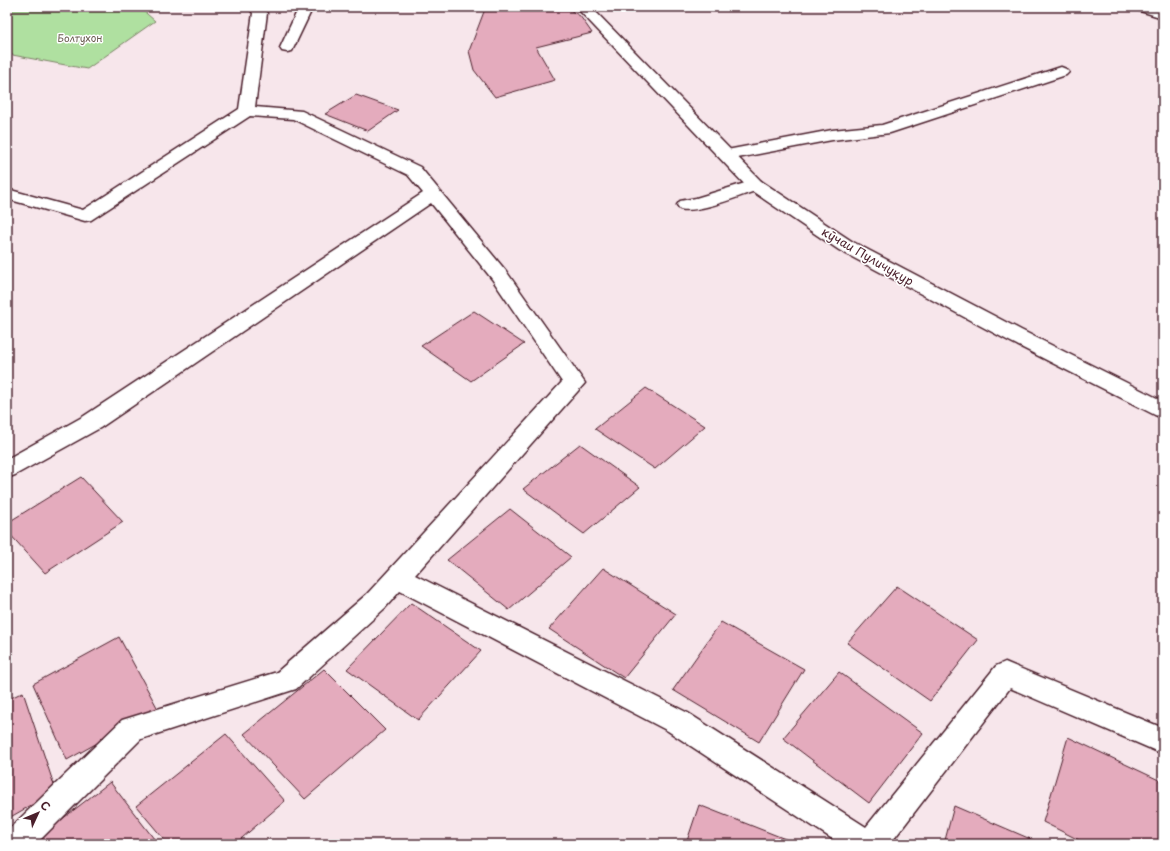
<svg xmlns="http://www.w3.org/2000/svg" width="1170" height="851" viewBox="0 0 1170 851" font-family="'Playpen Sans',sans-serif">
  <rect width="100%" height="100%" fill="#f7e6eb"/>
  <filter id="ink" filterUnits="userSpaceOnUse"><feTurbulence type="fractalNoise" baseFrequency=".025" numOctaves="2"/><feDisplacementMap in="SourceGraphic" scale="8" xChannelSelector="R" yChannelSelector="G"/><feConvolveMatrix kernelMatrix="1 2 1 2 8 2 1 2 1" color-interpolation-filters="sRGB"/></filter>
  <g filter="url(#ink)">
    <path fill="#afe0a0" stroke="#7c8066" d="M 7,7 L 139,7 L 155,21 L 87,69 L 7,54 Z"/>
    <path fill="#e4abbd" stroke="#4a1f2b" d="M 488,7 L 565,7 L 580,16 L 592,33 L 536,47 L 555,80 L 495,97 L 474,70 L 469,51 L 485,9 Z
      M 356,95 L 398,110 L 368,131 L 325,114 Z
      M 474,311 L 524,344 L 471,381 L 421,346 Z
      M 646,388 L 705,426 L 655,469 L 595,429 Z
      M 580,444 L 640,487 L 584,534 L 523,489 Z
      M 81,477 L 123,522 L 45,573 L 7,531 L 7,523 Z
      M 510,509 L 571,557 L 509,610 L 447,560 Z
      M 603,568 L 676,614 L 624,678 L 549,629 Z
      M 897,586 L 978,640 L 930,701 L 847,643 Z
      M 411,603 L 481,651 L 418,720 L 347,669 Z
      M 721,622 L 804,669 L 759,742 L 673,690 Z
      M 119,637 L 158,709 L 67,760 L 33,684 Z
      M 324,669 L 385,730 L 305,799 L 244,734 Z
      M 839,672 L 923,733 L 869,803 L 783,738 Z
      M 23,692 L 56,791 L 7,819 L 7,700 Z
      M 226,734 L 285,801 L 235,844 L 168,844 L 136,806 Z
      M 1068,737 L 1163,782 L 1163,836 L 1161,844 L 1087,844 L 1043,822 Z
      M 110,782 L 158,844 L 30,844 Z
      M 699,805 L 798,844 L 686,844 Z
      M 954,806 L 1042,844 L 944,844 Z"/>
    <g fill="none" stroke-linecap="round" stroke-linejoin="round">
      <defs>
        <path id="minor" d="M 248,7 L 262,7 L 267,13 L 255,107 L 302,111 L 420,167 L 506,271 L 585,383 L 415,575 L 688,713 L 866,827 L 996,666 L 1005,662 L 1163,728 L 1163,754 L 1010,688 L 890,844 L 840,844 L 668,731 L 400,591 L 385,608 L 296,689 L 141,739 L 36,844 L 7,844 L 7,831 L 122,720 L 277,672 L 367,594 L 562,382 L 492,279 L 431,203 L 100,428 L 15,475 L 7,478 L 7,459 L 84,416 L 423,193 L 408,175 L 293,119 L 250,116 L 91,220 L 85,221 L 7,199 L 7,189 L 83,210 L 239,109 L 253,13 Z
          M 299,7 L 313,7 L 292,51 L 287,52 L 282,51 L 280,48 Z
          M 1135,7 L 1156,7 L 1163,9 L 1163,18 L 1137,10 Z
          M 1061,67 L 1066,69 L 1069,72 L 1066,75 L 890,133 L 832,140 L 727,160 L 721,159 L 719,155 L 721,151 L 727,150 L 832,130 L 882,125 Z
          M 755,180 L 761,181 L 764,185 L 761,189 C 741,195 699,214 680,209 L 677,205 L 680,201 L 696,198 Z"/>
        <path id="tertiary" d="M 576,7 L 591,7 L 761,181 L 853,242 L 1021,330 L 1163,401 L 1163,418 L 1155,415 L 1007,340 L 839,250 L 749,189 Z"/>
      </defs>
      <use href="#minor" stroke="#4a1f2b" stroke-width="3"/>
      <use href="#tertiary" stroke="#4a1f2b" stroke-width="3"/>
      <use href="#minor" fill="#fff" fill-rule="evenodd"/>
      <use href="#tertiary" fill="#fff" fill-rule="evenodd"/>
    </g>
  </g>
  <g text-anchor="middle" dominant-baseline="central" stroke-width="3" stroke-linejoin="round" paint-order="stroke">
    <g font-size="10" fill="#68594e" stroke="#fff">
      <text x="80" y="37">Болтухон</text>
    </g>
    <g font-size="12" fill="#4a1f2b" stroke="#fff">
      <text transform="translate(868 256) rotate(30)">кӯчаи Пуличуқур</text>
    </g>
  </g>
  <rect width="1170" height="851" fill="none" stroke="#fff" stroke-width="24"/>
  <rect x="12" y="12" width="1146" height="827" fill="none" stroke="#4a1f2b" stroke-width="1.5" filter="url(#ink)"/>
  <g transform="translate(38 813) rotate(46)" stroke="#ffffff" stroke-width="3" paint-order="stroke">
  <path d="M0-3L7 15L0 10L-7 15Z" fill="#4a1f2b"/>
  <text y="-6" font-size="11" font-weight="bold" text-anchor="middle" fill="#4a1f2b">С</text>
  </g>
</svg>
